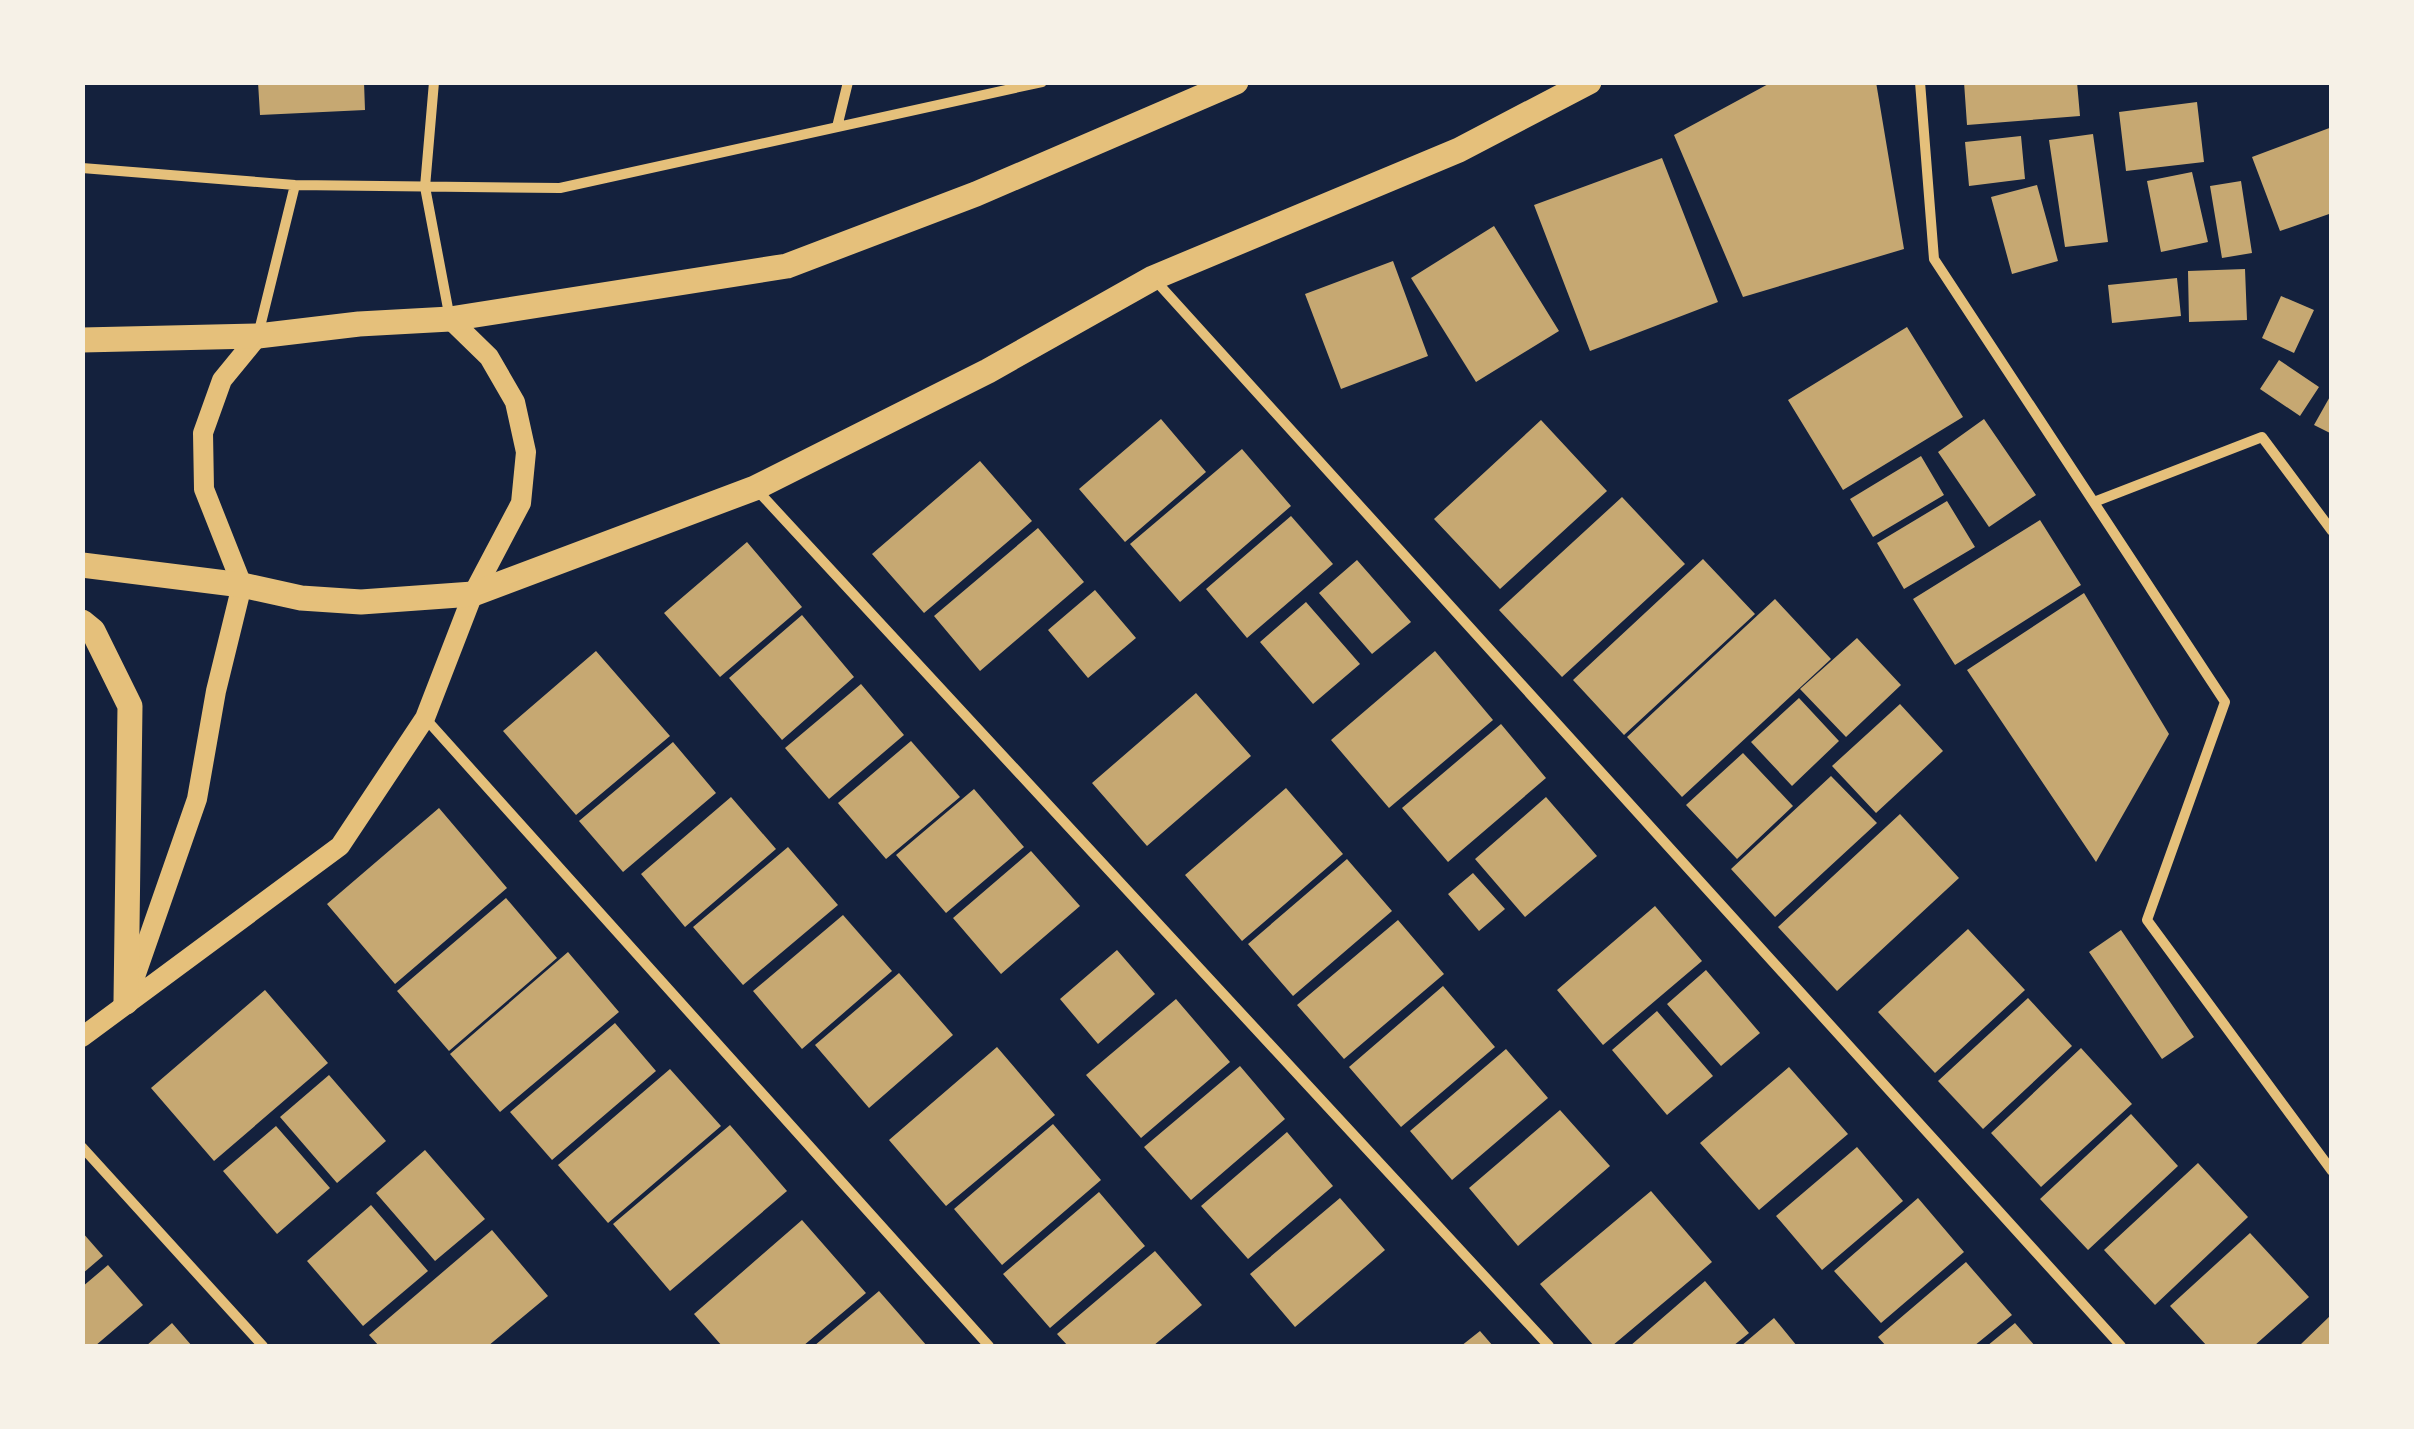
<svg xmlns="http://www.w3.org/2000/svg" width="2414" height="1429" viewBox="0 0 2414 1429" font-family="'Alegreya Sans',sans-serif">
  <rect width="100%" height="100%" fill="#14213d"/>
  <path fill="#c6a872" d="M 258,82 L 364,82 L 365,110 L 260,115 Z
    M 1772,82 L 1876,82 L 1904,249 L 1743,297 L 1674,135 Z
    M 1964,82 L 2077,82 L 2080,116 L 1967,125 Z
    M 2197,102 L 2204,162 L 2126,171 L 2119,112 Z
    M 2332,127 L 2332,213 L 2280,231 L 2252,157 Z
    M 2093,134 L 2108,242 L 2065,247 L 2049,140 Z
    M 2021,136 L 2025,179 L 1969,186 L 1965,142 Z
    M 1662,158 L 1718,302 L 1590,351 L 1534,205 Z
    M 2192,172 L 2208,242 L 2161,252 L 2147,181 Z
    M 2241,181 L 2252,253 L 2222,258 L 2210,186 Z
    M 2037,185 L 2058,261 L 2012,274 L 1991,197 Z
    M 1494,226 L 1559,331 L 1476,382 L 1411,278 Z
    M 1393,261 L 1428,356 L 1341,389 L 1305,294 Z
    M 2245,269 L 2247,320 L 2189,322 L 2188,271 Z
    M 2177,278 L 2181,316 L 2112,323 L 2108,285 Z
    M 2281,296 L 2314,310 L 2294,353 L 2262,338 Z
    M 1907,327 L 1963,417 L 1843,490 L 1788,400 Z
    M 2279,360 L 2319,387 L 2300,416 L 2260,389 Z
    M 2332,393 L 2332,434 L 2314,425 Z
    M 1161,419 L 1206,472 L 1125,542 L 1079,489 Z
    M 1984,419 L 2036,495 L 1989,527 L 1938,452 Z
    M 1541,420 L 1607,491 L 1500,589 L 1434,519 Z
    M 1242,449 L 1291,506 L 1180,602 L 1130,544 Z
    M 1921,456 L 1944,495 L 1873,537 L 1850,499 Z
    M 980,461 L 1032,521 L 924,613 L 872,554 Z
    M 1622,497 L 1685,564 L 1562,677 L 1499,610 Z
    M 1947,501 L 1975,547 L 1904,589 L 1877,543 Z
    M 1291,516 L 1333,564 L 1247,638 L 1206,589 Z
    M 2040,520 L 2081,585 L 1955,665 L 1913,599 Z
    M 1038,528 L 1084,582 L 980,671 L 934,616 Z
    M 747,542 L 802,607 L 720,677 L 664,613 Z
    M 1703,559 L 1755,614 L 1624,735 L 1573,680 Z
    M 1357,560 L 1411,622 L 1372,654 L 1319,593 Z
    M 1095,590 L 1136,638 L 1088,678 L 1048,630 Z
    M 2084,593 L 2169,734 L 2096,862 L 1967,670 Z
    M 1775,599 L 1831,659 L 1682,797 L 1627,737 Z
    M 1306,602 L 1360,664 L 1313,704 L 1260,642 Z
    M 802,615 L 854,677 L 782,740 L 729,678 Z
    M 1857,638 L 1901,685 L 1846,737 L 1800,689 Z
    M 596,651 L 670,736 L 576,815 L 503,731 Z
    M 1435,651 L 1493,720 L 1389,808 L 1331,740 Z
    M 861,684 L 904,735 L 829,799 L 785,748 Z
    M 1196,693 L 1251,756 L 1147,846 L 1092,783 Z
    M 1799,698 L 1839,741 L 1792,786 L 1751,742 Z
    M 1900,704 L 1943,751 L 1876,813 L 1832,766 Z
    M 1501,724 L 1546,778 L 1448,862 L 1402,808 Z
    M 911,741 L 960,797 L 886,859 L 838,803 Z
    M 673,742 L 716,793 L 623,872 L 579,821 Z
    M 1743,753 L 1793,806 L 1737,859 L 1686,805 Z
    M 1831,776 L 1877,823 L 1775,917 L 1731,869 Z
    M 1286,788 L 1343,854 L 1242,941 L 1185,875 Z
    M 974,789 L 1024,847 L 946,913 L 896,855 Z
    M 731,797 L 776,849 L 685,927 L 641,874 Z
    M 1546,797 L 1597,856 L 1525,917 L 1475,859 Z
    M 439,808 L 507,888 L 395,984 L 327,904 Z
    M 1900,814 L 1959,878 L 1837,991 L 1778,927 Z
    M 788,847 L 838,905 L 743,985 L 693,927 Z
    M 1031,851 L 1080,906 L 1001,974 L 953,918 Z
    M 1347,859 L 1392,911 L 1293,996 L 1248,944 Z
    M 1473,873 L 1505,909 L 1479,931 L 1448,894 Z
    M 506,898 L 557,958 L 449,1051 L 397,991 Z
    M 1655,906 L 1702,961 L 1603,1045 L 1557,990 Z
    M 843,915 L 892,971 L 802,1049 L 753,991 Z
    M 1398,920 L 1444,974 L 1344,1059 L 1297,1005 Z
    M 1968,929 L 2025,990 L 1935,1073 L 1878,1012 Z
    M 2121,930 L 2194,1037 L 2162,1059 L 2089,952 Z
    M 1117,950 L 1155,994 L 1098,1044 L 1060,999 Z
    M 568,952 L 619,1012 L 500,1112 L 450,1054 Z
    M 1706,970 L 1760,1033 L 1721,1066 L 1667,1004 Z
    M 899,973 L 953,1035 L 869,1108 L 815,1045 Z
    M 1443,986 L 1495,1047 L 1401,1127 L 1349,1067 Z
    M 265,990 L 328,1063 L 214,1161 L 151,1088 Z
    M 2028,998 L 2072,1046 L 1983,1129 L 1938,1081 Z
    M 1176,999 L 1230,1062 L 1141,1138 L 1086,1075 Z
    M 1657,1011 L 1713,1076 L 1667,1115 L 1612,1050 Z
    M 615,1023 L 656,1071 L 552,1160 L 510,1112 Z
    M 997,1047 L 1055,1115 L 946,1206 L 889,1140 Z
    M 2081,1048 L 2132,1104 L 2041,1187 L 1991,1133 Z
    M 1506,1049 L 1548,1098 L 1452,1180 L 1410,1131 Z
    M 1240,1066 L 1285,1119 L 1191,1200 L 1144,1147 Z
    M 1789,1067 L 1848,1134 L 1759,1210 L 1700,1143 Z
    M 670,1069 L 721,1126 L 608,1223 L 558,1165 Z
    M 329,1075 L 386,1141 L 337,1183 L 280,1117 Z
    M 1560,1110 L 1610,1166 L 1518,1246 L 1469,1188 Z
    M 2131,1114 L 2178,1166 L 2088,1250 L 2040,1199 Z
    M 1053,1124 L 1101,1180 L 1002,1265 L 954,1209 Z
    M 730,1125 L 787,1191 L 670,1291 L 613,1224 Z
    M 276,1126 L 330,1188 L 277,1234 L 223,1171 Z
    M 1287,1132 L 1333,1186 L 1248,1259 L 1201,1206 Z
    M 1857,1147 L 1903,1201 L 1822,1270 L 1776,1216 Z
    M 425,1150 L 485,1219 L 435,1261 L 376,1193 Z
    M 2198,1163 L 2248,1217 L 2155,1305 L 2104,1250 Z
    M 1651,1191 L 1712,1262 L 1612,1346 L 1594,1346 L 1540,1284 Z
    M 1099,1192 L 1145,1246 L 1050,1328 L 1003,1274 Z
    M 1340,1198 L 1385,1250 L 1295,1327 L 1250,1274 Z
    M 1918,1198 L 1964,1252 L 1881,1323 L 1834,1271 Z
    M 371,1205 L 428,1271 L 363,1326 L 307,1261 Z
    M 802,1220 L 866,1293 L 803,1346 L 722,1346 L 694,1314 Z
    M 492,1230 L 548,1296 L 488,1346 L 379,1346 L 369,1335 Z
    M 82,1232 L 103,1256 L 82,1274 Z
    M 2250,1233 L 2309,1297 L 2254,1346 L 2207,1346 L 2170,1306 Z
    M 1155,1251 L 1202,1305 L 1153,1346 L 1068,1346 L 1057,1334 Z
    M 1966,1262 L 2012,1315 L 1974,1346 L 1886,1346 L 1878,1337 Z
    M 108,1265 L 143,1305 L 95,1346 L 82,1346 L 82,1287 Z
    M 1705,1281 L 1749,1333 L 1733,1346 L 1630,1346 Z
    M 879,1291 L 927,1346 L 814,1346 Z
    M 2332,1314 L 2332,1346 L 2299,1346 Z
    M 1774,1318 L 1797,1346 L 1741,1346 Z
    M 172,1323 L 192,1346 L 146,1346 Z
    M 2015,1323 L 2035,1346 L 1987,1346 Z
    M 1480,1331 L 1493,1346 L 1461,1346 Z"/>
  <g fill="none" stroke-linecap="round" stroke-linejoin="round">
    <path stroke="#e5c07b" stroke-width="10" d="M 434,82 L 425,187 L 450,319
      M 1920,82 L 1934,259 L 2225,702 L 2147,920 L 2332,1171
      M 837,127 L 848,82
      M 82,168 L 295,185 L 560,188 L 1042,82
      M 1155,280 L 2121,1346
      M 258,335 L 295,185
      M 756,489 L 1549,1346
      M 2094,502 L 2262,437 L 2332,531
      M 425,718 L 989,1346
      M 82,1147 L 263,1346"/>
    <path stroke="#e5c07b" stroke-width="20" d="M 130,991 L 197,799 L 216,691 L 242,585 L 204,489 L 203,433 L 222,380 L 258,336
      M 82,1037 L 340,846 L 425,718 L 473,594 L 521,503 L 526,452 L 515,402 L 489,357 L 450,319"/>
    <path stroke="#e5c07b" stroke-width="25" d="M 82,340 L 258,336 L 359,324 L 450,319 L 787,266 L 976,194 L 1236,82
      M 82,565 L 242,585 L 301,598 L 361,602 L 473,594 L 755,488 L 988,371 L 1153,278 L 1459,150 L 1589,82
      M 82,622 L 93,631 L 130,706 L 126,1002"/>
  </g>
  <rect width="2414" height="1429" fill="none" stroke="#f6f1e7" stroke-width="170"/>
</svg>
